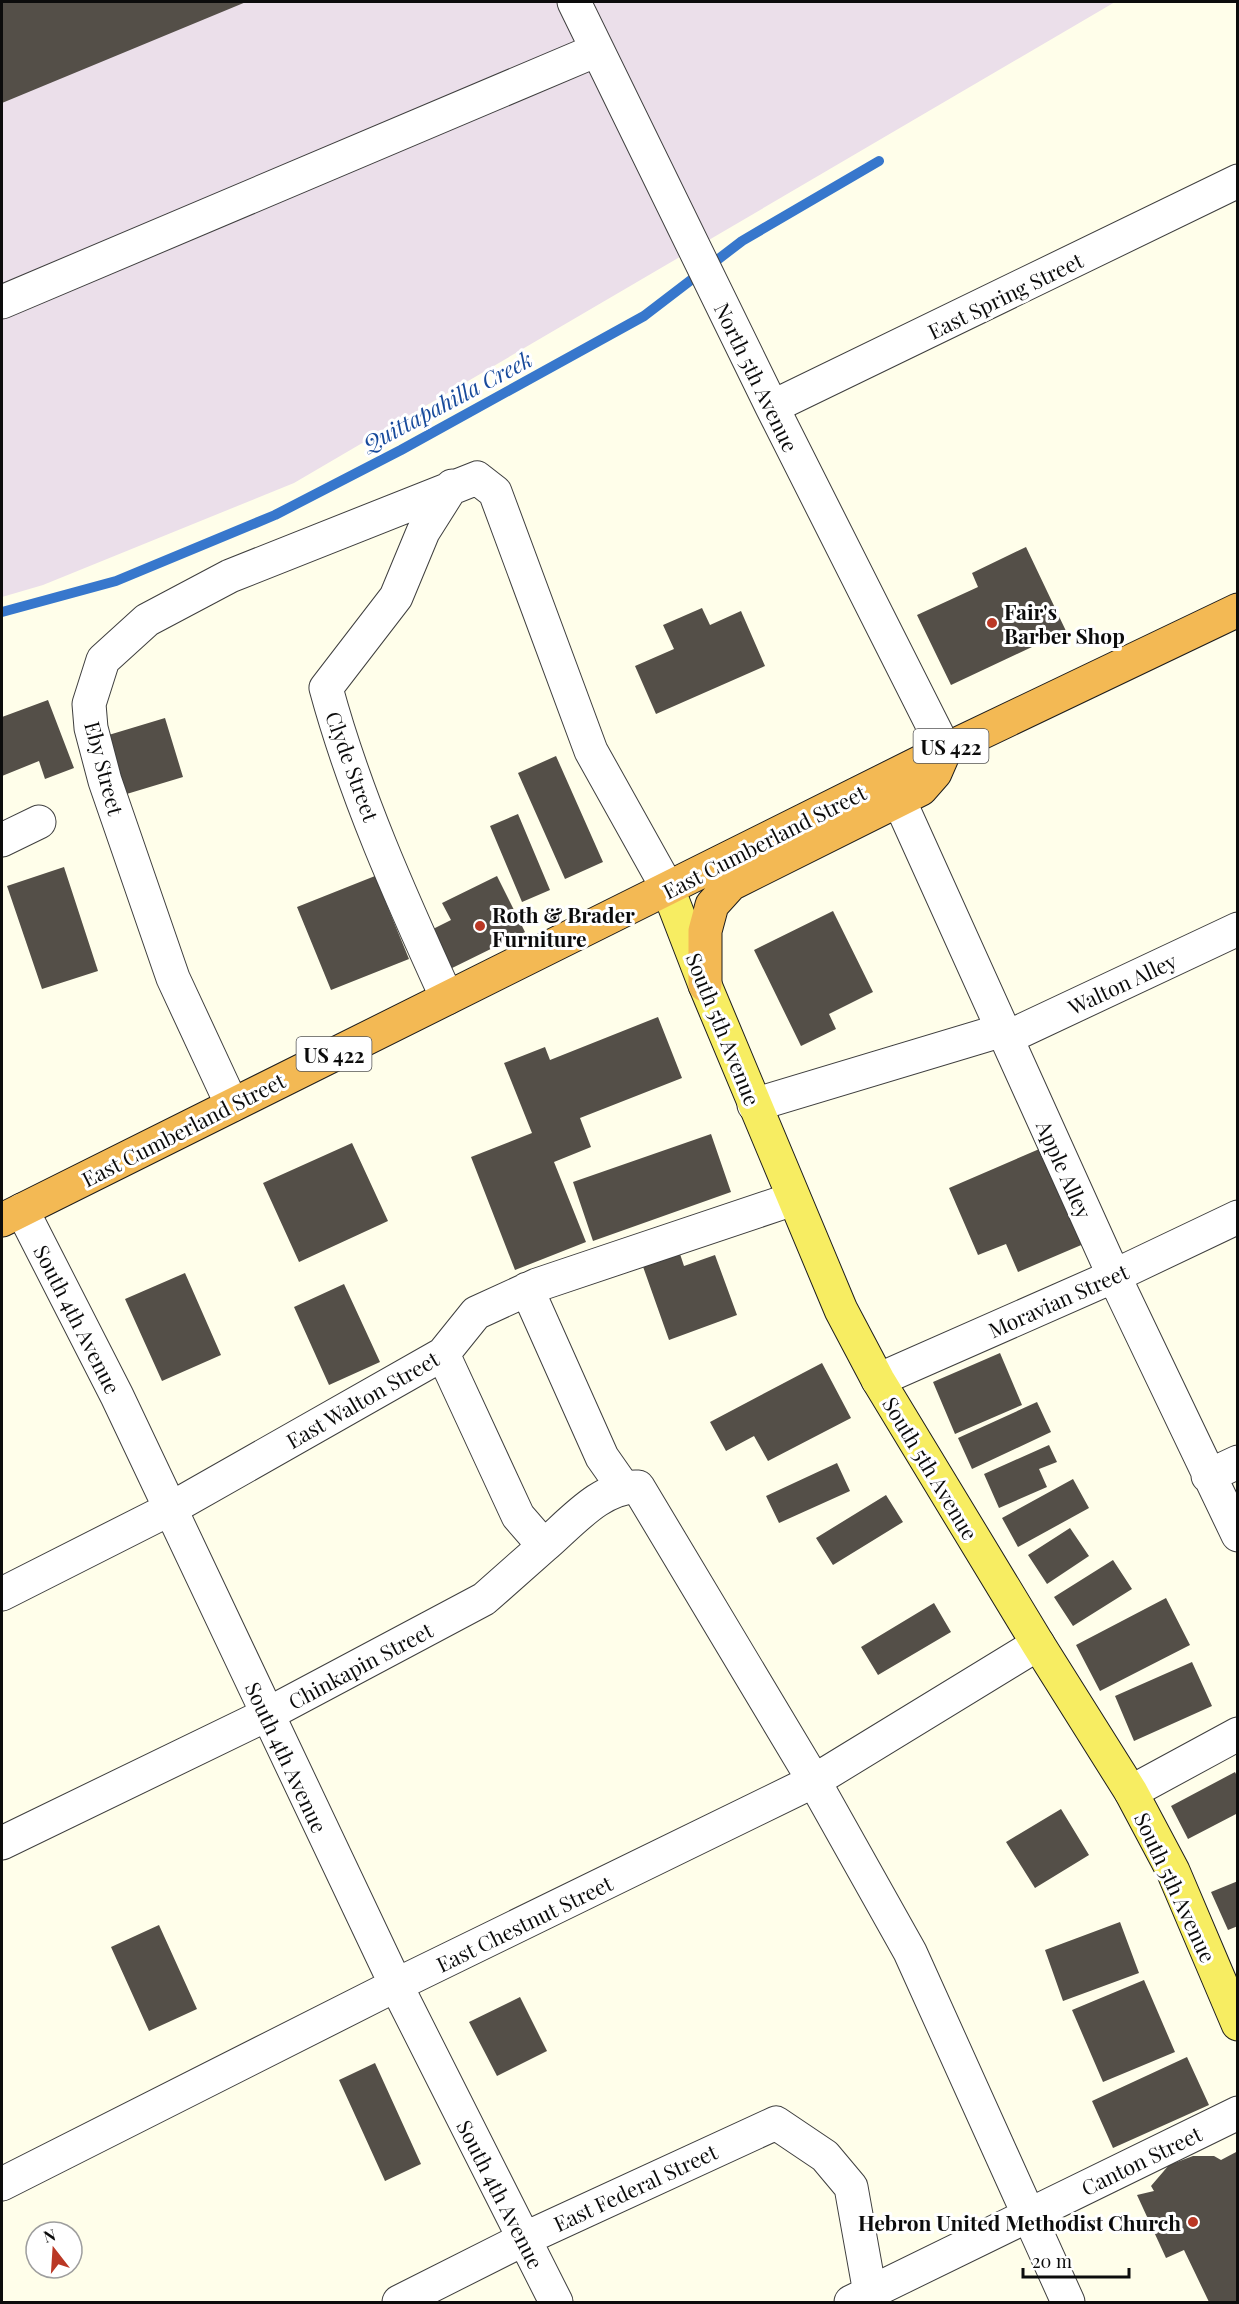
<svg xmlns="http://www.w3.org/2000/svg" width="1239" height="2304" viewBox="0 0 1239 2304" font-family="'Playfair Display',serif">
  <rect width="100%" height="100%" fill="#fffeea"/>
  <path fill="#ebdfea" d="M 2,2 L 1115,2 L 294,483 L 43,585 L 2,597 Z"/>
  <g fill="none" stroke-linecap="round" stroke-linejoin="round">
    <path stroke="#3777cc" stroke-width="10" d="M 2,612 L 116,581 L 275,515 L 401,450 L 644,316 L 742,241 L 879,161"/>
  </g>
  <path fill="#544f48" d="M 2,2 L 246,2 L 2,103 Z
    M 1026,547 L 1066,631 L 951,685 L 917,615 L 978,587 L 972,573 Z
    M 702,608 L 710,625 L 741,611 L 765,666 L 656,714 L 635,666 L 674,649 L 663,625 Z
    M 48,700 L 74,768 L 45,779 L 39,761 L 2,776 L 2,717 Z
    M 165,718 L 183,777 L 120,796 L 102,737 Z
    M 556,756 L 603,862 L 565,879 L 518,773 Z
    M 518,814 L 550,890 L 522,902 L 490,826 Z
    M 64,867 L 98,971 L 42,989 L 7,886 Z
    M 375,876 L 409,959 L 331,990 L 297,907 Z
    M 497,876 L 525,932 L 442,973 L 423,934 L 451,920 L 442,903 Z
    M 833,911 L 873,992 L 829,1014 L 836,1029 L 801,1046 L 754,950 Z
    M 658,1017 L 682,1078 L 580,1118 L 591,1147 L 554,1162 L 586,1242 L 515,1270 L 471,1157 L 532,1133 L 504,1063 L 545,1047 L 550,1060 Z
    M 711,1134 L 731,1192 L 593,1241 L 573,1182 Z
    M 352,1143 L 388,1221 L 299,1262 L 263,1183 Z
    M 1051,1144 L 1093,1240 L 1018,1272 L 1006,1244 L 978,1255 L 949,1188 Z
    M 678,1248 L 684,1266 L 715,1255 L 737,1315 L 669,1340 L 641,1261 Z
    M 185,1273 L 221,1355 L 162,1381 L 125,1299 Z
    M 344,1284 L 380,1362 L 329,1385 L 294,1307 Z
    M 1000,1353 L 1022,1405 L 955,1434 L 933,1382 Z
    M 822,1363 L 851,1418 L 768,1461 L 754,1436 L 726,1451 L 710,1422 Z
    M 1037,1402 L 1051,1432 L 972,1469 L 958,1438 Z
    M 1049,1445 L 1057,1462 L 1039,1469 L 1047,1487 L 999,1508 L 984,1474 Z
    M 837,1463 L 850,1491 L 779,1523 L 766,1496 Z
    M 1073,1479 L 1089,1508 L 1018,1547 L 1002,1518 Z
    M 886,1495 L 903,1522 L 833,1565 L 816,1538 Z
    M 1070,1528 L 1089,1556 L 1047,1584 L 1028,1555 Z
    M 1113,1560 L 1132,1589 L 1073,1626 L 1054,1597 Z
    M 1166,1598 L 1190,1645 L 1100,1691 L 1076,1645 Z
    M 934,1603 L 951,1632 L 878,1675 L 861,1647 Z
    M 1192,1662 L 1212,1706 L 1134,1741 L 1115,1696 Z
    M 1235,1772 L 1238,1778 L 1238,1813 L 1188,1839 L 1171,1806 Z
    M 1061,1809 L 1089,1855 L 1035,1888 L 1006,1842 Z
    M 1238,1881 L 1238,1926 L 1228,1930 L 1211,1892 Z
    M 1120,1922 L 1139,1973 L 1063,2001 L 1045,1950 Z
    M 159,1925 L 197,2009 L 149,2031 L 111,1947 Z
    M 1144,1980 L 1175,2052 L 1103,2082 L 1072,2010 Z
    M 520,1997 L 547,2051 L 497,2076 L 469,2022 Z
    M 1187,2057 L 1209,2105 L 1113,2148 L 1092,2101 Z
    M 375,2063 L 421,2164 L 385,2181 L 339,2080 Z
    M 1238,2151 L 1238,2302 L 1209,2302 L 1184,2250 L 1166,2258 L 1137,2195 L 1154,2191 L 1151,2186 L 1169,2165 L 1193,2156 L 1214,2156 L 1221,2160 Z"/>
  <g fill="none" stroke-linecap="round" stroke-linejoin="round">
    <defs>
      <path id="minor" d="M 574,2 L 772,407 L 945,750
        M 2,302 L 597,50
        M 772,407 L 1238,181
        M 899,800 L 1114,1276 L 1238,1535
        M 2,840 L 39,822
        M 447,998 C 401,897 355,795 326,688 L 396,597 L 423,532 L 452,486
        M 1006,1038 L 1238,929
        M 232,1105 L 173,978 L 105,781 L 91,728 L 89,704 L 103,660 L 147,620 L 230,576 L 477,478 L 495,492 L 591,751 L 668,889
        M 754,1105 L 1003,1030
        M 22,1210 L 117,1396 L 396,1985 L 556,2302
        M 527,1289 L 602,1457 L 623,1487
        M 443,1354 L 518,1516 L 544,1546 C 570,1524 602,1485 638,1487 L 814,1781 L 910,1952 L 1068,2302
        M 878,1380 L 1114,1276 L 1238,1217
        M 1208,1476 L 1238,1462
        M 2,1594 L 170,1509 L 443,1354 L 476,1313 L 537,1285 L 793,1199
        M 1131,1792 L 1238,1734
        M 2,1843 L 266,1715 L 484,1599 L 544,1546
        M 2,2184 L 396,1985 L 814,1781 L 1038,1644
        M 399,2302 L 524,2239 L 776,2123 L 825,2156 L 851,2187 L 870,2293
        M 851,2302 L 1238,2113"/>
      <path id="major" d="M 668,889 L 705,985 L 841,1310 L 878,1380 L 1038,1644 L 1131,1792 L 1173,1871 L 1238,2024"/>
      <path id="highway" d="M 705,985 L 705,931 L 712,905 L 731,884 L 921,789 L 935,773 L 945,750
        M 2,1220 L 945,750 L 1238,610"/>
    </defs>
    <use href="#minor" stroke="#3f3f3f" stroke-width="35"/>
    <use href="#major" stroke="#1d1d1d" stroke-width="35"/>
    <use href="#highway" stroke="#1d1d1d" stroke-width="35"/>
    <use href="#minor" stroke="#fff" stroke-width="33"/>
    <use href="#major" stroke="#f7ed62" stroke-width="33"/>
    <use href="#highway" stroke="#f3b954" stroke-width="33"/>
  </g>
  <g fill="#ba3825" stroke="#fff" stroke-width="2">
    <circle cx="992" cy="623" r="6"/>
    <circle cx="480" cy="926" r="6"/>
    <circle cx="1193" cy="2222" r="6"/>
  </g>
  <g text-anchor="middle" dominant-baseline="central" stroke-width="6" stroke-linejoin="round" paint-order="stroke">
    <g fill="#fff" stroke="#555" stroke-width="1.5">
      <rect x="913.5" y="729" width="75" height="34" rx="4.5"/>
      <rect x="296.5" y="1037" width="75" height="34" rx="4.5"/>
    </g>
    <g font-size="20" font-weight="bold" fill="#0c0c0c">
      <text x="951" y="746">US 422</text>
      <text x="334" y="1054">US 422</text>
    </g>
    <g font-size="21" fill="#0c0c0c" stroke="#fff">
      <text transform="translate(1005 295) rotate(-26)">East Spring Street</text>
      <text transform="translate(757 377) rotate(64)">North 5th Avenue</text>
      <text transform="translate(353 766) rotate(70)">Clyde Street</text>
      <text transform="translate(105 768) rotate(75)">Eby Street</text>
      <text transform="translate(764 841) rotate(-27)">East Cumberland Street</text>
      <text transform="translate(1122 983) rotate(-25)">Walton Alley</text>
      <text transform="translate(724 1029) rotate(68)">South 5th Avenue</text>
      <text transform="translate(183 1129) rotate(-27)">East Cumberland Street</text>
      <text transform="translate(1065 1169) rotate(66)">Apple Alley</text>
      <text transform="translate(1058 1300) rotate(-24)">Moravian Street</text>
      <text transform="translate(78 1319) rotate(63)">South 4th Avenue</text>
      <text transform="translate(362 1399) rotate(-30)">East Walton Street</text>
      <text transform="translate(931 1468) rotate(59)">South 5th Avenue</text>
      <text transform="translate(360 1665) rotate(-28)">Chinkapin Street</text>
      <text transform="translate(287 1757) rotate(65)">South 4th Avenue</text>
      <text transform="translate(1176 1887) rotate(65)">South 5th Avenue</text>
      <text transform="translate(524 1923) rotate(-26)">East Chestnut Street</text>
      <text transform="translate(1141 2160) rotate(-26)">Canton Street</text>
      <text transform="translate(635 2187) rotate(-25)">East Federal Street</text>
      <text transform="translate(501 2194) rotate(63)">South 4th Avenue</text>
    </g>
    <g font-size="21" font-weight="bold" fill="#0c0c0c" stroke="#fff" text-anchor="start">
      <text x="1004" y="611">Fair's<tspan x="1004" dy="24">Barber Shop</tspan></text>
      <text x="492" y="914">Roth &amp; Brader<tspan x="492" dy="24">Furniture</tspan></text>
      <text x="1181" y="2222" text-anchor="end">Hebron United Methodist Church</text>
    </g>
    <g font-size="22" font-style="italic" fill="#174a9b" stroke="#fff">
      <text transform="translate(447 401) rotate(-28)">Quittapahilla Creek</text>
    </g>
  </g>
  <rect width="1239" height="2304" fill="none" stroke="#0c0c0c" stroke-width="6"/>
  <g transform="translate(54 2250) rotate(343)"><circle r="28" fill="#ffffff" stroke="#9e9e9e" stroke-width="1.5"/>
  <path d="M0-4.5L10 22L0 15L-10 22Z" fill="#ba3825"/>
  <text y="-9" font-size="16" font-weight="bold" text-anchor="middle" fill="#0c0c0c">N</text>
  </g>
  <path d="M1023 2268v9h106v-9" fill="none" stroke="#0c0c0c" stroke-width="3"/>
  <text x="1032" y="2268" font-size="18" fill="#0c0c0c" stroke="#ffffff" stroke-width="4.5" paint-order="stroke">20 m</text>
</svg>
